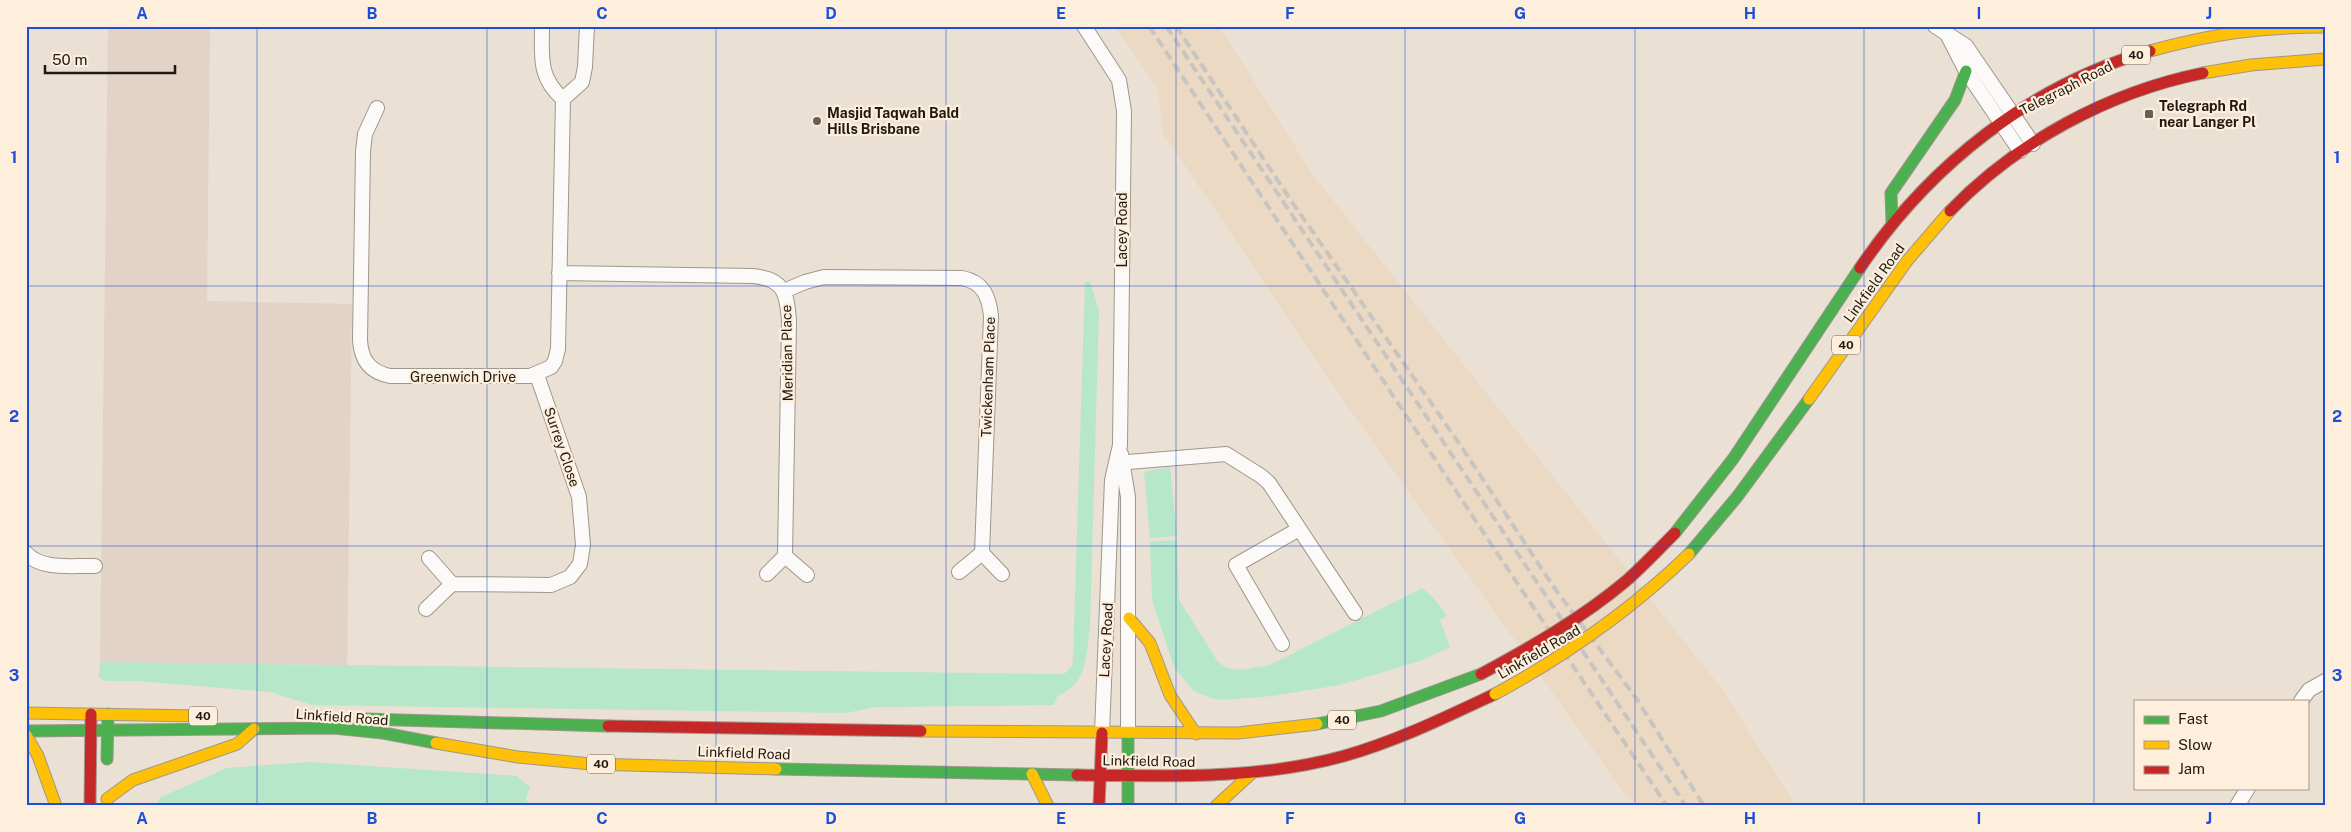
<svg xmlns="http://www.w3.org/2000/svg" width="2351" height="832" viewBox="0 0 2351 832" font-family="'Public Sans',sans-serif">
  <rect width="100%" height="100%" fill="#eae0d3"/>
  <path fill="#e3d2c6" d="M 108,26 L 210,26 L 207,301 L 352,304 L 347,665 L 100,662 Z"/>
  <path fill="#ebd9c4" d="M 1115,26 L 1219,26 L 1313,175 L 1722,689 L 1796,806 L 1637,806 L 1622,790 L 1348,407 L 1163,133 L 1158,89 Z"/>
  <path fill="#b6e7c9" d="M 1085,282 L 1090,282 L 1099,311 L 1090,626 C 1086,655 1088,684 1057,696 L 1056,701 L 1053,705 L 877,707 L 845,713 L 312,705 L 270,692 L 137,681 L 106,681 L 99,678 L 100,662 L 1064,674 L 1072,666 L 1073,659 Z
    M 1170,467 L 1177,536 L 1150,538 L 1144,472 Z
    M 1177,540 L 1179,600 L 1218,662 L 1227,668 L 1240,670 L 1270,665 L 1422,588 L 1433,597 L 1447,616 L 1440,620 L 1450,647 L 1423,660 L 1340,685 L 1272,696 L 1222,700 L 1210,698 L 1193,690 L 1174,667 L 1152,600 L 1150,542 Z
    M 309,762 L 517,776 L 530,787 L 526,798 L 529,806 L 154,806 L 161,797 L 227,768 Z"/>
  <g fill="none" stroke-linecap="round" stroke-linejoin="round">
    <defs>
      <path id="street" d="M 1084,26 L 1119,80 L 1124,111 L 1120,445 L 1112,480 L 1102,733
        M 1935,26 L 1966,46 L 2033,144
        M 1948,36 L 1966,71 L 2020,151
        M 563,99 L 582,82 L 585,67 L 587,26
        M 377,108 L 365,134 L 363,151 L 360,340 C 361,360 370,372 390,376 L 530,376 L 551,367 L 555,361 L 558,349 L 563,99 C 538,77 542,57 542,26
        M 559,273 L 753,276 C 784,279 787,293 789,321 L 785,556
        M 784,291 L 805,282 L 824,277 L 962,278 C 983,282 989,296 991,316 L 982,553
        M 1121,454 L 1128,497 L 1128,733
        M 1116,463 L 1226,454 L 1261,476 L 1269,483 L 1355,613
        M 26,553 C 42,571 73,565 95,566
        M 959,572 L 982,553 L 1002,574
        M 767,574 L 785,556 L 807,575
        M 452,584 L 551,585 L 570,577 L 580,564 L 583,545 L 579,497 L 537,375
        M 426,609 L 452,584 L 429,558
        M 1282,644 L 1236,565 L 1299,529
        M 2301,701 L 2309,690 L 2325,681
        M 2237,806 L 2248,788"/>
      <path id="fast" d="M 1892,223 L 1891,193 L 1955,100 L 1966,71
        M 1675,533 L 1733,459 L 1860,268
        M 1689,554 L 1737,497 L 1809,399
        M 366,719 L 608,726
        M 1317,724 L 1381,711 L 1481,674
        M 26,731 L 334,728 L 383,733 L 436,743
        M 1128,733 L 1128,806
        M 107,759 L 108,714
        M 776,769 L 1077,775"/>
      <path id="slow" d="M 2150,51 C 2211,34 2261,27 2325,27
        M 2203,73 L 2251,65 L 2325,59
        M 1809,399 L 1907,261 L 1950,211
        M 1129,618 L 1150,643 L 1170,695 L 1196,734
        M 26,713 L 199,716
        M 921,731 L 1238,733 L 1317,724
        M 26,735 L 38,756 L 56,806
        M 436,743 L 518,757 L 591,764 L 776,769
        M 1032,774 L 1048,806
        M 107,799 L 133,780 L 237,744 L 254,729
        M 1216,806 L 1252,773"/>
      <path id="jam" d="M 1950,211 C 2016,142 2109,92 2203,73
        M 1860,268 C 1928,167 2031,84 2150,51
        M 608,726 L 921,731
        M 1077,775 C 1167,776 1257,780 1344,756 C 1397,741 1446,717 1495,694
        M 90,806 L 91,714
        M 1099,806 L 1102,733"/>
    </defs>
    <use href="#street" stroke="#9e978d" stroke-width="16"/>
    <use href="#fast" stroke="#9e978d" stroke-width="13"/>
    <use href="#slow" stroke="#9e978d" stroke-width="13"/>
    <use href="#jam" stroke="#9e978d" stroke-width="13"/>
    <use href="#street" stroke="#fcfaf8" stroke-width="14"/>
    <use href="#fast" stroke="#4caf50" stroke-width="11"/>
    <use href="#slow" stroke="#ffc107" stroke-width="11"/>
    <use href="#jam" stroke="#c62828" stroke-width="11"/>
    <path stroke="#c8c5c1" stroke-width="4" stroke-dasharray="10 5" stroke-linecap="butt" d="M 1149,26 L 1493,547 L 1667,806
      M 1166,26 L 1686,806
      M 1176,26 L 1290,199 L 1463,449 L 1553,586 L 1636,698 L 1704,806"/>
    <defs>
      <path id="slow-bridge" d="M 1495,694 C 1567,655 1630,611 1689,554"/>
      <path id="jam-bridge" d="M 1481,674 C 1531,647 1582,618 1626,581 C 1643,566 1659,549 1675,533"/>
    </defs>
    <use href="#slow-bridge" stroke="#9e978d" stroke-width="13" stroke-linecap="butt"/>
    <use href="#jam-bridge" stroke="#9e978d" stroke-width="13" stroke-linecap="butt"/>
    <use href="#slow-bridge" stroke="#ffc107" stroke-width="11"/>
    <use href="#jam-bridge" stroke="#c62828" stroke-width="11"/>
  </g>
  <path fill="none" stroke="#1d4ed8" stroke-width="1" stroke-opacity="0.55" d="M 257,26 L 257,806M 487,26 L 487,806M 716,26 L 716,806M 946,26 L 946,806M 1176,26 L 1176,806M 1405,26 L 1405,806M 1635,26 L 1635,806M 1864,26 L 1864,806M 2094,26 L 2094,806M 26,286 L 2325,286M 26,546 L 2325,546"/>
  <g fill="#665f55" stroke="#feefdd" stroke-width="2">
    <rect x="2144" y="109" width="10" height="10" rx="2.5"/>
    <circle cx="817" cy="121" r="5"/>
  </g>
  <g text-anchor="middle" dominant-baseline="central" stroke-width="4.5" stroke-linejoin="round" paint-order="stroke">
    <g fill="#feefdd" stroke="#62594e" stroke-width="1">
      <rect x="2122" y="45.5" width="28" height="19" rx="4"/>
      <rect x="1832" y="335.5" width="28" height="19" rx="4"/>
      <rect x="189" y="706.5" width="28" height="19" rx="4"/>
      <rect x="1328" y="710.5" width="28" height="19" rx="4"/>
      <rect x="587" y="754.5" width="28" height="19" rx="4"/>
    </g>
    <g font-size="12" font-weight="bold" fill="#1f1911">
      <text x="2136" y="55">40</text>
      <text x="1846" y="345">40</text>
      <text x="203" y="716">40</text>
      <text x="1342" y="720">40</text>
      <text x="601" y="764">40</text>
    </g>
    <g font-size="14" fill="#1f1911" stroke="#feefdd">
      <text transform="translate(2066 88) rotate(-27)">Telegraph Road</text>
      <text transform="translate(1122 230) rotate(-90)">Lacey Road</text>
      <text transform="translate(1874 283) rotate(-54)">Linkfield Road</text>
      <text transform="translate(787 353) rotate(-91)">Meridian Place</text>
      <text x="463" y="377">Greenwich Drive</text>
      <text transform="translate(988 377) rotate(-88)">Twickenham Place</text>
      <text transform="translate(562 447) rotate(71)">Surrey Close</text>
      <text transform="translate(1106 640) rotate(-87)">Lacey Road</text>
      <text transform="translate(1539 652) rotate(-30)">Linkfield Road</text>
      <text transform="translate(342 717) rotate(4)">Linkfield Road</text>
      <text transform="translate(744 753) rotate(2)">Linkfield Road</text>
      <text transform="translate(1149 761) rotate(1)">Linkfield Road</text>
    </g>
    <g font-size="14" font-weight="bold" fill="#1f1911" stroke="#feefdd" text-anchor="start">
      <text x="2159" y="106">Telegraph Rd<tspan x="2159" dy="16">near Langer Pl</tspan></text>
      <text x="827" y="113">Masjid Taqwah Bald<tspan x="827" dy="16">Hills Brisbane</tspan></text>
    </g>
  </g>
  <rect width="2351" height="832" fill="none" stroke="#feefdd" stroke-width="55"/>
  <rect x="2134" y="700" width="175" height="90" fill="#feefdd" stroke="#a5998b"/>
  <rect x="2144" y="716" width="25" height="8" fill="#4caf50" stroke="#a5998b"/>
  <text x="2178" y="724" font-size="15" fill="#1f1911">Fast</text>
  <rect x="2144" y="741" width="25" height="8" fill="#ffc107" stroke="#a5998b"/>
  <text x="2178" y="750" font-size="15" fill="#1f1911">Slow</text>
  <rect x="2144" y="766" width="25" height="8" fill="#c62828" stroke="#a5998b"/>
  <text x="2178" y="774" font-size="15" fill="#1f1911">Jam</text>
  <path d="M45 65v8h130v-8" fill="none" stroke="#1f1911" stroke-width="2.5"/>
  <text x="52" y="65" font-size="15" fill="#1f1911" stroke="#feefdd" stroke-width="4" paint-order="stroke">50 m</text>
  <rect x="28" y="28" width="2296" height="776" fill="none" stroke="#1d4ed8" stroke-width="2"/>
  <g font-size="16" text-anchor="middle" font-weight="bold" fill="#1d4ed8">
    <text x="142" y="19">A</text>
    <text x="372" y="19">B</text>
    <text x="602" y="19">C</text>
    <text x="831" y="19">D</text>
    <text x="1061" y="19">E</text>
    <text x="1290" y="19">F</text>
    <text x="1520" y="19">G</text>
    <text x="1750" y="19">H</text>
    <text x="1979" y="19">I</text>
    <text x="2209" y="19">J</text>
    <text x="14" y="163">1</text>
    <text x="2337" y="163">1</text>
    <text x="14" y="422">2</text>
    <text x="2337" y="422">2</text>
    <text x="14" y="681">3</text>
    <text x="2337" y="681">3</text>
    <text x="142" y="824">A</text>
    <text x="372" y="824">B</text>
    <text x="602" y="824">C</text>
    <text x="831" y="824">D</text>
    <text x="1061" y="824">E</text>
    <text x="1290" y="824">F</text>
    <text x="1520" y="824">G</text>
    <text x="1750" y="824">H</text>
    <text x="1979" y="824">I</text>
    <text x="2209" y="824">J</text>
  </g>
</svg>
